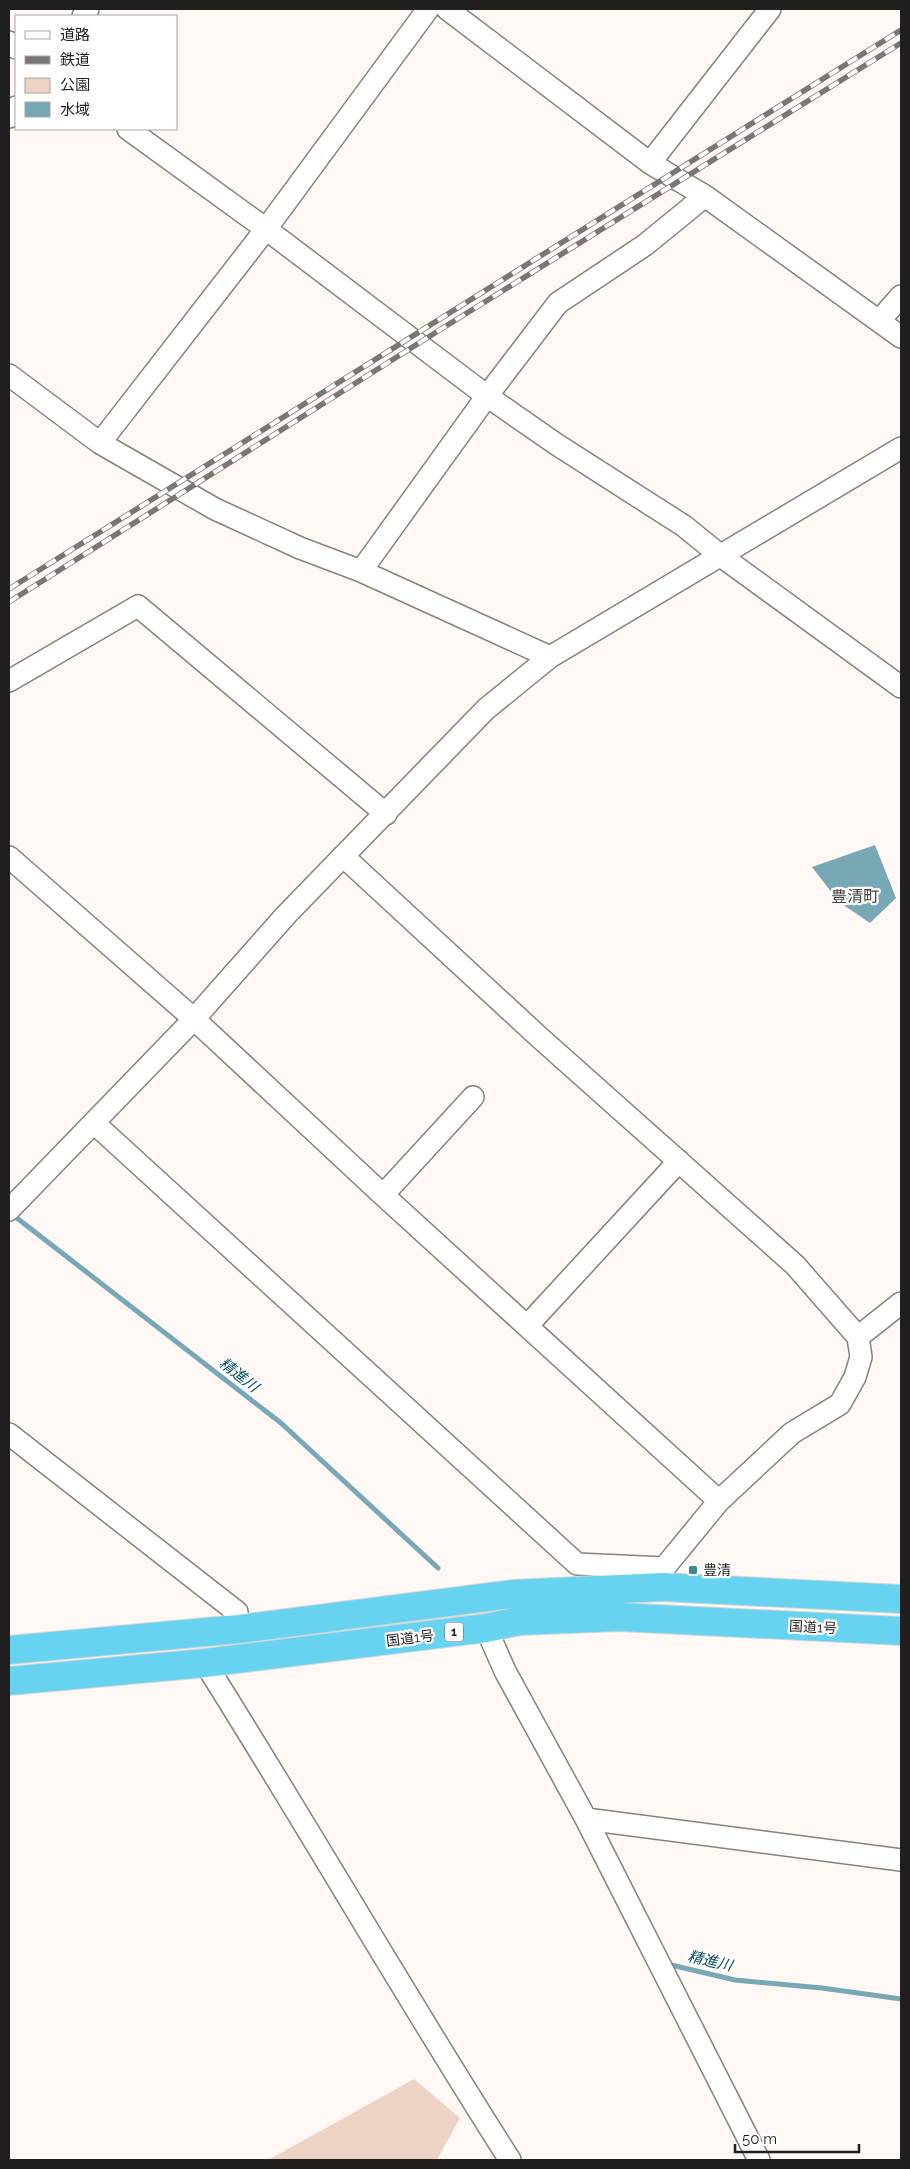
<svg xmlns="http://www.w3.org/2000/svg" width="910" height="2169" viewBox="0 0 910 2169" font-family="Raleway,'Noto Sans JP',sans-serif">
  <rect width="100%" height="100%" fill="#fff8f4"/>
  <path fill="#ecd3c5" d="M 414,2079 L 460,2118 L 437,2160 L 268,2160 Z"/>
  <path fill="#78a7b5" d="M 875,845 L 896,898 L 870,923 L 839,902 L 812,867 Z"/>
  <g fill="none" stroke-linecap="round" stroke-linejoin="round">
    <path stroke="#78a7b5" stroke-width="5" d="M 13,1215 L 281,1423 L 438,1568
      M 667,1964 L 735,1980 L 822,1988 L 901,1999"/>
    <defs>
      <path id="minor" d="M 447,9 L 650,163 L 705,196 L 901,337
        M 83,16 L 88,9
        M 9,42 L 16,48
        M 9,117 L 16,107
        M 128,129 L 266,229 L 487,396 L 556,444 L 684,526 L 721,556 L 901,687
        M 650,163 L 770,9
        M 880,320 L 901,296
        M 9,375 L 100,443 L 215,509 L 300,548 L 361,571 L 550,657
        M 100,443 L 266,229 L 428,9
        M 361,571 L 487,396 L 558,303 L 645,245 L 705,196
        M 9,681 L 138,606 L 386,814
        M 343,856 L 539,1037 L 795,1265 L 858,1337 L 861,1357 L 855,1377 L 840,1404 L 792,1433 L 719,1501 L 664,1568 L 662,1587
        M 9,857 L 194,1019 L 383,1195 L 719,1501
        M 94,1123 L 577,1564 L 664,1568
        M 383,1195 L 473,1097
        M 9,1210 L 194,1019 L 286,915 L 486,709 L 550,657 L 901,448
        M 527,1326 L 679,1161
        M 858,1337 L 901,1303
        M 9,1434 L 237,1612 L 239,1629
        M 486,1628 L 505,1671 L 586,1819 L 759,2160
        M 205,1663 C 309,1828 405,1996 510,2160
        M 586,1819 L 901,1860"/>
      <path id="highway" d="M 9,1650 L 239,1629 L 512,1594 L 662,1587 L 901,1599
        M 9,1681 L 205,1663 L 486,1628 L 520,1621 L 620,1617 L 901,1631"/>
    </defs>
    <use href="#minor" stroke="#87817e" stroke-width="24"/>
    <use href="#highway" stroke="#d7d7d6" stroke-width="30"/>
    <use href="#minor" stroke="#fff" stroke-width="21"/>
    <use href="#highway" stroke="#68d3f0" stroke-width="28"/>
    <defs>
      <path id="rail" d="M 9,589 L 901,30
        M 9,602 L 438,331 L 901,43"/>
    </defs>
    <use href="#rail" stroke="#7a7674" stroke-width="5.5"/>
    <use href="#rail" stroke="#fff" stroke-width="4" stroke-dasharray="11" stroke-linecap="butt"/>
  </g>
  <rect fill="#448697" stroke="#fff" stroke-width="2" x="688" y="1565" width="10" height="10" rx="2.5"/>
  <g text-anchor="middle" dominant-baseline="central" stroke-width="4.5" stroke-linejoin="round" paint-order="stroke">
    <rect fill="#fff" stroke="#646261" stroke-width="1" x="445" y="1622.5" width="18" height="19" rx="4"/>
    <g font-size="12" font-weight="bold" fill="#211f1d">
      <text x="454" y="1632">1</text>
    </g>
    <g font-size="14" fill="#211f1d" stroke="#fff" text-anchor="start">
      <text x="703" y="1570">豊清</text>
    </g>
    <g font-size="14" fill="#211f1d" stroke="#fff">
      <text transform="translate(813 1627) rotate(3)">国道1号</text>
      <text transform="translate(410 1638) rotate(-7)">国道1号</text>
    </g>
    <g font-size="15" font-style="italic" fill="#054c5c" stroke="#fff">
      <text transform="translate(239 1375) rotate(38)">精進川</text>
      <text transform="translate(710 1961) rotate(13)">精進川</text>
    </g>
    <g font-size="16" fill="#45403d" stroke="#fff">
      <text x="855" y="896">豊清町</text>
    </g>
  </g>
  <rect width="910" height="2169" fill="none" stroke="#211f1d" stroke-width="20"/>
  <rect x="15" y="15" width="162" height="115" fill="#ffffff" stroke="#a6a5a5"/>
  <rect x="25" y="31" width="25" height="8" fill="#ffffff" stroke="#a6a5a5"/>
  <text x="60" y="40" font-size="15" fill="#211f1d">道路</text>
  <rect x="25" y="56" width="25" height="8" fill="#7a7674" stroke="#a6a5a5"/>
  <text x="60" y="65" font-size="15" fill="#211f1d">鉄道</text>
  <rect x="25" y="78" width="25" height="15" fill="#ecd3c5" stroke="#a6a5a5"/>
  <text x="60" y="90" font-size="15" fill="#211f1d">公園</text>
  <rect x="25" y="102" width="25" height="15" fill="#78a7b5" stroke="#a6a5a5"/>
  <text x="60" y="115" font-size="15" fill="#211f1d">水域</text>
  <path d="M735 2144v8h124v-8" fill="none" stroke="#211f1d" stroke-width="2.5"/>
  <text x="742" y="2144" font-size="15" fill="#211f1d" stroke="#ffffff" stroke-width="4" paint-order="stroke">50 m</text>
</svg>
